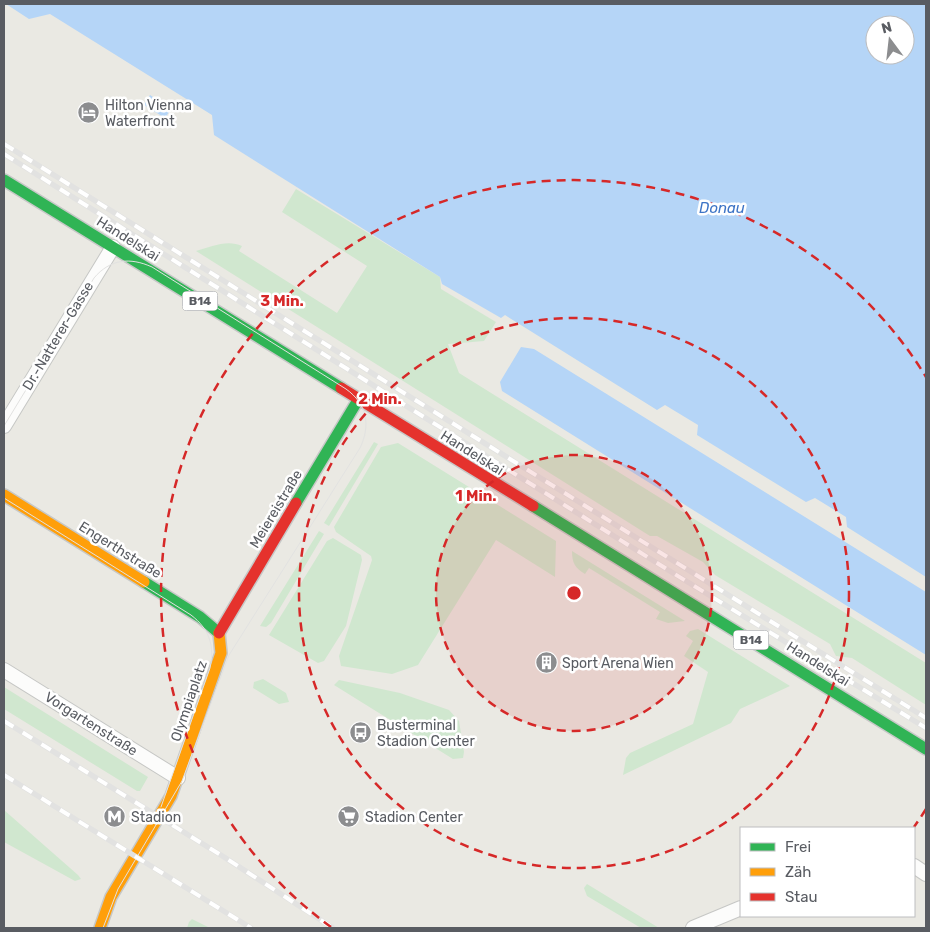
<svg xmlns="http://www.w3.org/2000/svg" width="930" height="932" viewBox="0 0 930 932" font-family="Rubik,sans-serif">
  <rect width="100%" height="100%" fill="#eae9e3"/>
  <path fill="#d0e7cf" d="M 296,189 L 440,277 L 441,289 L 496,322 L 484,341 L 448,344 L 459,373 L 926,663 L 926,705 L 852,658 L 836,656 L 830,644 L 715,575 L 703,562 L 657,536 L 650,536 L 196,251 C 211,247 227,239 242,246 L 239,251 L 337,313 L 367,266 L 282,212 Z
    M 374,442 L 378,444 L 329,526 L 324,523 Z
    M 398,443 L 556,541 L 555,577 L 496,540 L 418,665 L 392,674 L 341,666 L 339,656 L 372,560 L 371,556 L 336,532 L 334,527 L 381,447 Z
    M 319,531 L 324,534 L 271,623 L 266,627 L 260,626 Z
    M 333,538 L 361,555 L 362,560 L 346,626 L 324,661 L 318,663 L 269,635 L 327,541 Z
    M 572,551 L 685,621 L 668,623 L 656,619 L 660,612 L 589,568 L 585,574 C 575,568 572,563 572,551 Z
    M 698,629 L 790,686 L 740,709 L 731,723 L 623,775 L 626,758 L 630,753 L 693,724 L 708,672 L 684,656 L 693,641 L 686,636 L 690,631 Z
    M 263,679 L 286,693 L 289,702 L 279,704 L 253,688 L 254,682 Z
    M 339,680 L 400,693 L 449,710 L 459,721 L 464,752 L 463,758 L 453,759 L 334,685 Z
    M 4,687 L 148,777 L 140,791 L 137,791 L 4,709 Z
    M 4,810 L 78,875 L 81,879 L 75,881 L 4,842 Z
    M 587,884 L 659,928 L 641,928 L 587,896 L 584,888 Z
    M 192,919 L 210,928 L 187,928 L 189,922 Z"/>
  <path fill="#b5d5f7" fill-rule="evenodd" d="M 6,4 L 926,4 L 926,577 L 847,527 L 846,517 L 815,498 L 806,502 L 697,435 L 698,425 L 665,405 L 657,410 L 505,315 L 501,318 L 442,284 L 440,277 L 214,135 L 212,115 L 50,14 L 29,19 ZM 875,25 L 905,25 L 905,55 L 875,55 Z
    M 150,95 L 171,109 L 165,118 L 144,105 Z
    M 521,347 L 534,349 L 926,592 L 926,655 L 502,391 L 500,382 Z"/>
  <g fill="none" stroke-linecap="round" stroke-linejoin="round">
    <defs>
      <path id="street" d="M 4,426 L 113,247
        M 4,670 L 178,778
        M 914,866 L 926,874
        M 693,928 L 741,908"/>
      <path id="fast" d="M 4,180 L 341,388
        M 296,503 L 358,400
        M 533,506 L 926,749
        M 144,582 L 200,617 L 219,633"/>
      <path id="slow" d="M 4,495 L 144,582
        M 100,928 L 111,897 L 171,796 L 221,653 L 219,633"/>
      <path id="jam" d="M 341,388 L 533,506
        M 219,633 L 296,503"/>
    </defs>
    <use href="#street" stroke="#c6c7c5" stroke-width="16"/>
    <use href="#fast" stroke="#c7c8c7" stroke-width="14"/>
    <use href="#slow" stroke="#c7c8c7" stroke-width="14"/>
    <use href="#jam" stroke="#c7c8c7" stroke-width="14"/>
    <use href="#street" stroke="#fcfcfb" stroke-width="14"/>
    <use href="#fast" stroke="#30b455" stroke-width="11"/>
    <use href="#slow" stroke="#ff9f0a" stroke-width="11"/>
    <use href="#jam" stroke="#e5322d" stroke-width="11"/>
    <path stroke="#e2e2e1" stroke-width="1" d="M 4,426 L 94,278 C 110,259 130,257 152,267 L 346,389 C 367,404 371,425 360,448 L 229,655 L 182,781 L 118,889 L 103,928
      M 4,498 L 191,615 C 209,629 215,645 210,668 L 161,807"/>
    <defs>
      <path id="rail" d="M 4,144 L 926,718
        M 4,154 L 673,573 L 926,728
        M 4,721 L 224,857 L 333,928
        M 4,775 L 251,928"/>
    </defs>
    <use href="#rail" stroke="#e2e2e1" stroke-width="5.5"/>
    <use href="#rail" stroke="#fff" stroke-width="4" stroke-dasharray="11" stroke-linecap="butt"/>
  </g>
  <circle cx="574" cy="593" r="138" fill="#d62828" fill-opacity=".12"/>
  <g fill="none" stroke="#d62828" stroke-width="2.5" stroke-dasharray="9 6">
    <circle cx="574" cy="593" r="138"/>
    <circle cx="574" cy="593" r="275"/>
    <path d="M926 809A413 413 0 0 1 914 827M331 927A413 413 0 1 1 926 377"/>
  </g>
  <defs>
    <symbol id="hotel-disc" viewBox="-11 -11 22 22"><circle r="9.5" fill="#8c8d8f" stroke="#fff"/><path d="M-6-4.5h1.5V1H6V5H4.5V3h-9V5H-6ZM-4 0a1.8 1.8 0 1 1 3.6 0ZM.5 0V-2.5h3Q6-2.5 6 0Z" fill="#fff"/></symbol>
    <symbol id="building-disc" viewBox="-11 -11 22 22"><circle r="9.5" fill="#8c8d8f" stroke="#fff"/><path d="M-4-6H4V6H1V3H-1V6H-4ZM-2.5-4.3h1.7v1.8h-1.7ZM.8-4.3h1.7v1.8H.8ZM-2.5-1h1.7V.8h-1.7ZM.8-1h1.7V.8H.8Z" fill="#fff"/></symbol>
    <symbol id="bus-disc" viewBox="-11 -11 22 22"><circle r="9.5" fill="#8c8d8f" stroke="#fff"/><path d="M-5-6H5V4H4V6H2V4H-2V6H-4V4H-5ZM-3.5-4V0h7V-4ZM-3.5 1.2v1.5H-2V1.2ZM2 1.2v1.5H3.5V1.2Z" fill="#fff"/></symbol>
    <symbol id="metro-disc" viewBox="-11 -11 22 22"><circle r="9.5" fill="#8c8d8f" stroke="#fff"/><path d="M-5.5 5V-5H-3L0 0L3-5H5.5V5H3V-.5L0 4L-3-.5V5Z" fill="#fff"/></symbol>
    <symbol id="supermarket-disc" viewBox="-11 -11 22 22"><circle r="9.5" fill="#8c8d8f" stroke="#fff"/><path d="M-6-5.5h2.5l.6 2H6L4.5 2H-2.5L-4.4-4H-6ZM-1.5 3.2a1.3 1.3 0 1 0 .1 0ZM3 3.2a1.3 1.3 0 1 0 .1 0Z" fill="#fff"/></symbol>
  </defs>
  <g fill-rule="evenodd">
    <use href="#hotel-disc" x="76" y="100" width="25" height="25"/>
    <use href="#building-disc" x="534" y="650" width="25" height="25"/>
    <use href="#bus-disc" x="348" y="720" width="25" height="25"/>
    <use href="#metro-disc" x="102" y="804" width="25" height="25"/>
    <use href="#supermarket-disc" x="336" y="804" width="25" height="25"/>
  </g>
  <g text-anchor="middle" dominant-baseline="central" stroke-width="5" stroke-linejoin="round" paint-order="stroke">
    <g fill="#fff" stroke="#8b8d91" stroke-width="1">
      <rect x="182.5" y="291.5" width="35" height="19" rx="4"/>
      <rect x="733.5" y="630.5" width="35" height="19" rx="4"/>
    </g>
    <g font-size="12" font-weight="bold" fill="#595c62">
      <text x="200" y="301">B14</text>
      <text x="751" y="640">B14</text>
    </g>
    <g font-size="14" fill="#595c62" stroke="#fff" text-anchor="start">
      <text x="105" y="105">Hilton Vienna<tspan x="105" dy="16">Waterfront</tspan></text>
      <text x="562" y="663">Sport Arena Wien</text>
      <text x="377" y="725">Busterminal<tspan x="377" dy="16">Stadion Center</tspan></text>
      <text x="131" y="817">Stadion</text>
      <text x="365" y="817">Stadion Center</text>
    </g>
    <g font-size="14" fill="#595c62" stroke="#fff">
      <text transform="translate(128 239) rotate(32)">Handelskai</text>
      <text transform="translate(58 336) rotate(-59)">Dr.-Natterer-Gasse</text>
      <text transform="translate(472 453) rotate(32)">Handelskai</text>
      <text transform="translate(276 509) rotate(-59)">Meiereistraße</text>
      <text transform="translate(120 550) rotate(32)">Engerthstraße</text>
      <text transform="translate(818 664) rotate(32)">Handelskai</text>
      <text transform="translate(189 701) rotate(-71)">Olympiaplatz</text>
      <text transform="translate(91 724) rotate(32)">Vorgartenstraße</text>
    </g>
    <g font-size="15" font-style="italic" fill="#3d74c6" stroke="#fff">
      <text x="722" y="208">Donau</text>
    </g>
  </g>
  <circle cx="574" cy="593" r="8" fill="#d62828" stroke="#fff" stroke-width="2.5"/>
  <g font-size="15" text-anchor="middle" font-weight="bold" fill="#d62828" stroke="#fff" stroke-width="5" stroke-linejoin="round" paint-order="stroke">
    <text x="282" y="306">3 Min.</text>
    <text x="380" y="404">2 Min.</text>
    <text x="476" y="501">1 Min.</text>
  </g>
  <rect width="930" height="932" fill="none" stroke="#595c62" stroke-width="10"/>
  <rect x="740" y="827" width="175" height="90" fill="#ffffff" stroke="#bdbec0"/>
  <rect x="750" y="843" width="25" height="8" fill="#30b455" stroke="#bdbec0"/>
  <text x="785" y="852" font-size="15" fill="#595c62">Frei</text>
  <rect x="750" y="868" width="25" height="8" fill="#ff9f0a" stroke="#bdbec0"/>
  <text x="785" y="877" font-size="15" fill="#595c62">Zäh</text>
  <rect x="750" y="893" width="25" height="8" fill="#e5322d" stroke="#bdbec0"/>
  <text x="785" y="902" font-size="15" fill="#595c62">Stau</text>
  <g transform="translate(890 40) rotate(345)"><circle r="24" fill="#ffffff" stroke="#bdbec0"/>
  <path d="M0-4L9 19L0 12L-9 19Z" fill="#8c8d8f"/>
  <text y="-8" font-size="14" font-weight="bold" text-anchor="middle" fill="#595c62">N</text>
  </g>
</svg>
